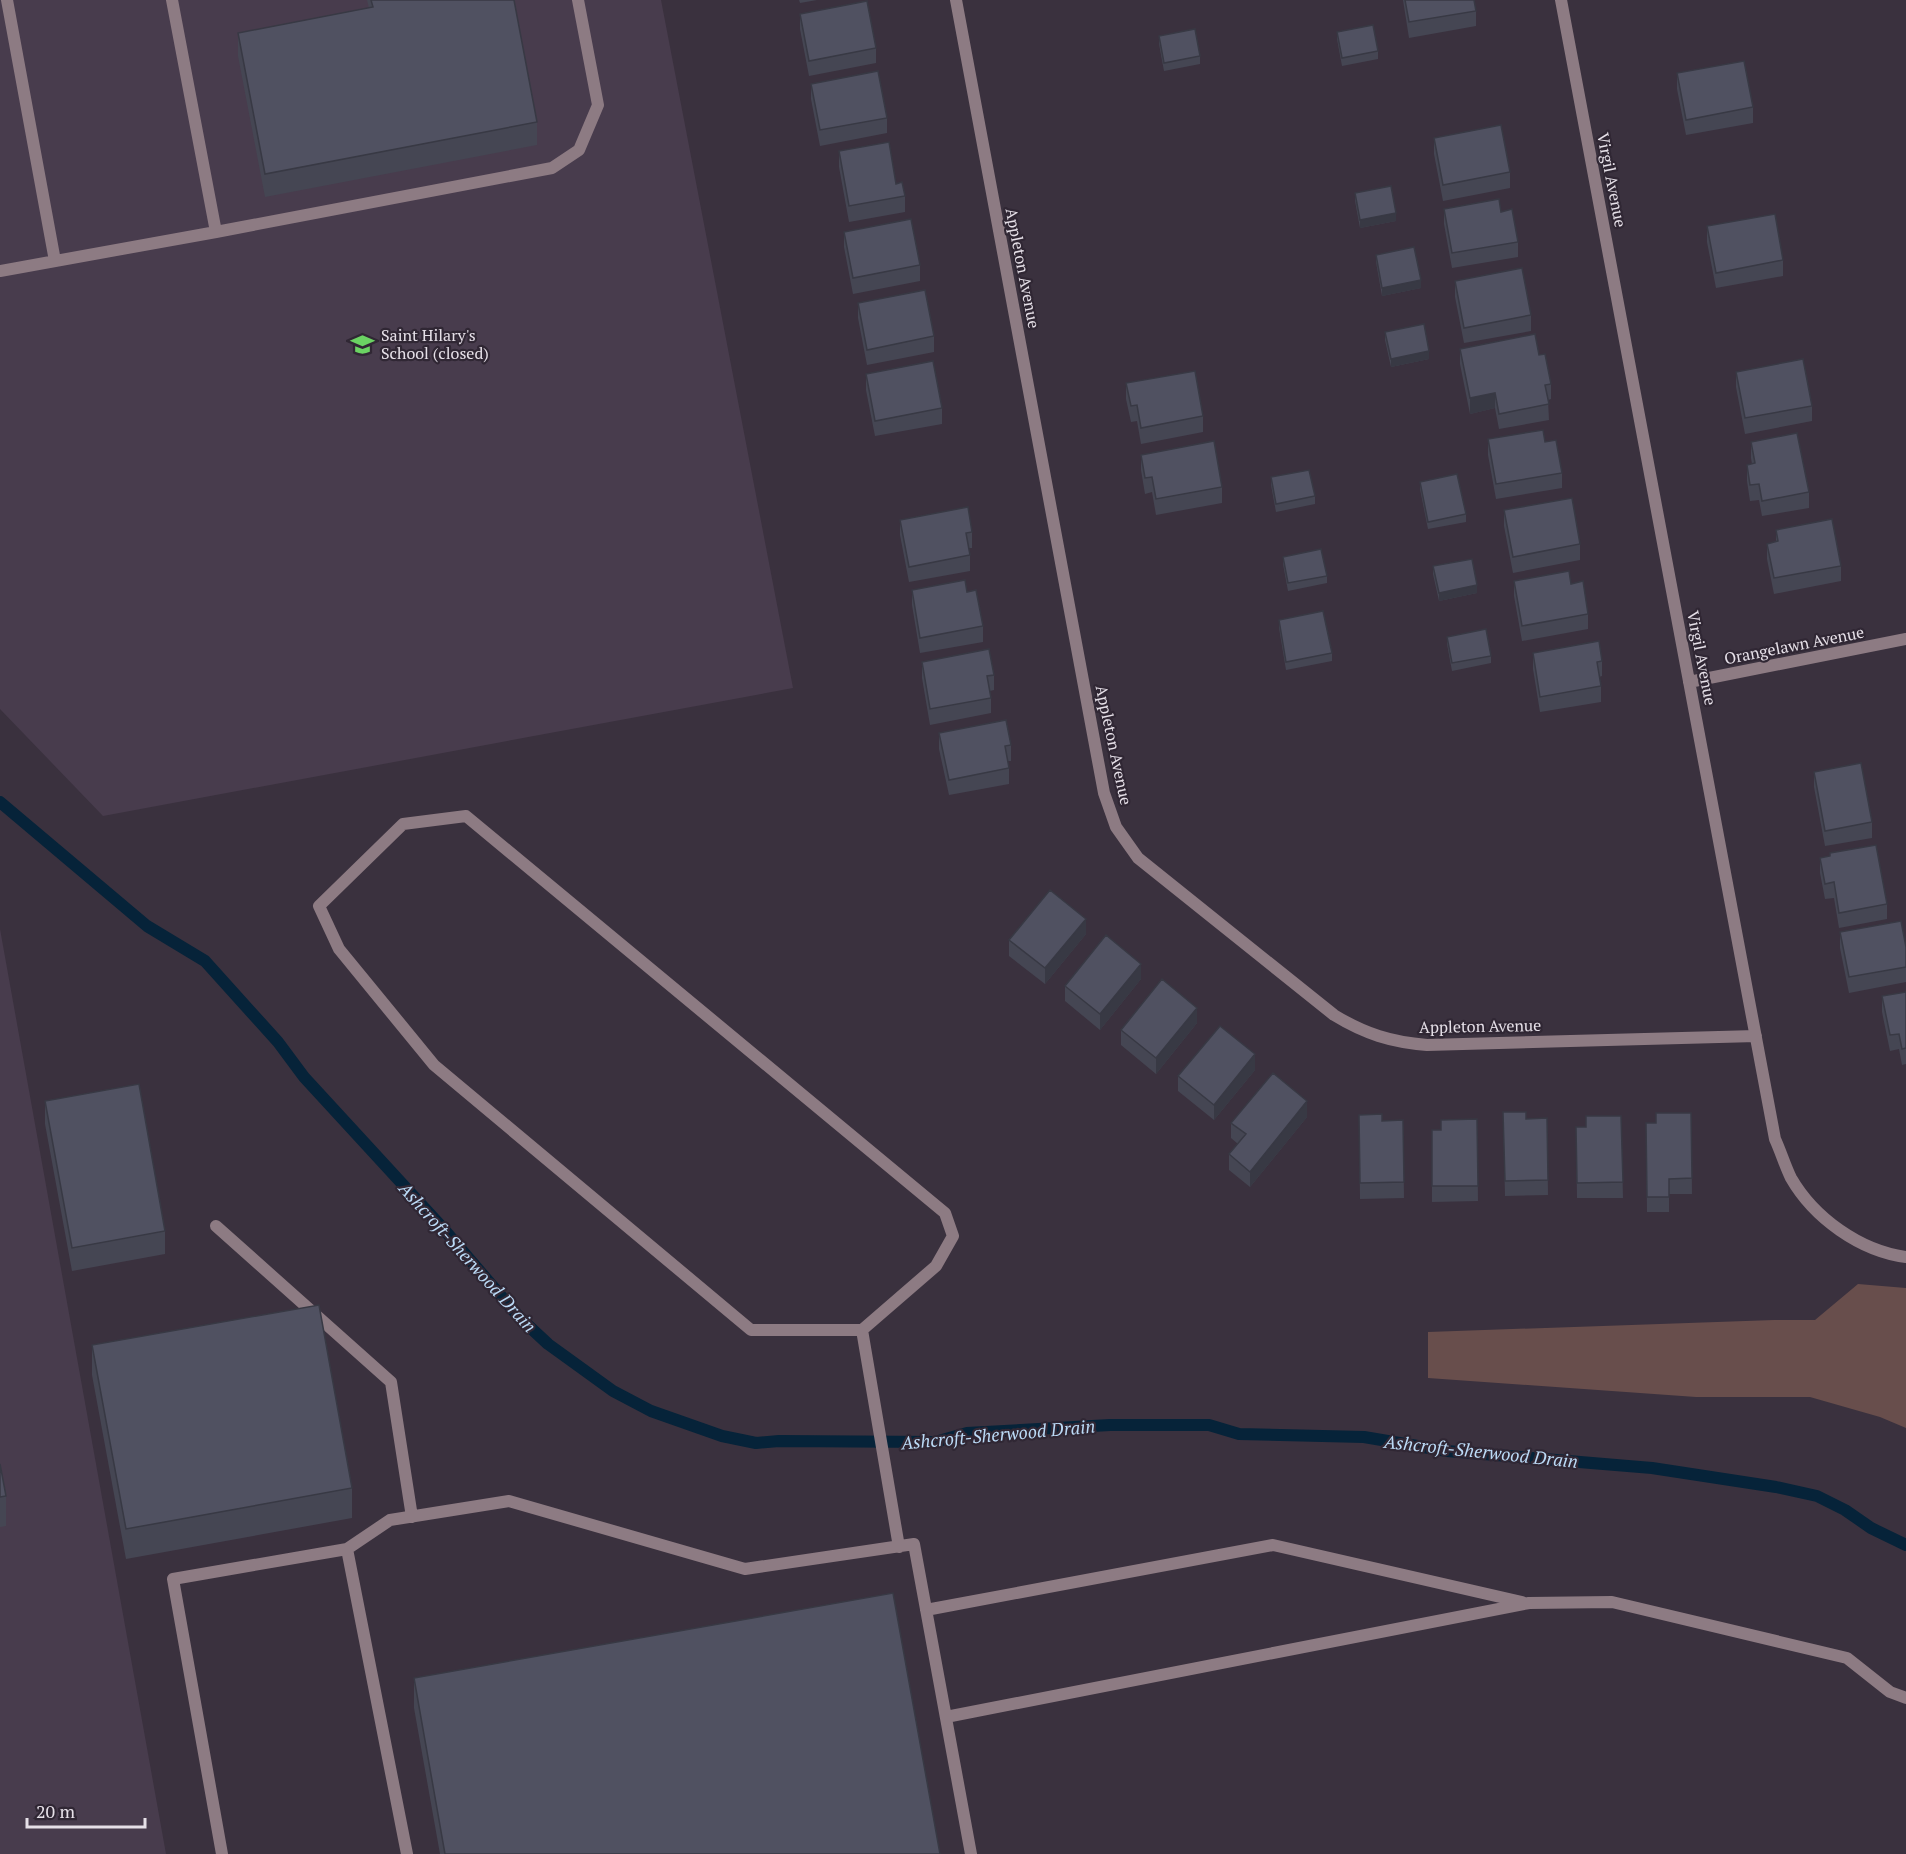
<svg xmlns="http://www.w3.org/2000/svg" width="1906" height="1854" viewBox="0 0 1906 1854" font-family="'PT Serif',serif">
  <rect width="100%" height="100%" fill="#3a313e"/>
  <path fill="#483c4d" d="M 0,0 L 661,0 L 793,688 L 103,816 L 0,709 Z
    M 0,929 L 166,1854 L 0,1854 Z"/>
  <path fill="#684e4c" d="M 1858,1284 L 1906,1288 L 1906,1428 L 1880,1417 L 1810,1397 L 1696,1397 L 1428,1378 L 1428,1332 L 1774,1320 L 1815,1320 Z"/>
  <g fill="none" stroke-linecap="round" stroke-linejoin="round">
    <path stroke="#062339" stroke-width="12" d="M 0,802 L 147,926 L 205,961 L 278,1042 L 304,1077 L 441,1226 L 519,1317 L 548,1344 L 613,1391 L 651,1411 L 722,1436 L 756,1443 L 779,1441 L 935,1442 L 967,1433 L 1110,1425 L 1209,1425 L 1239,1434 L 1364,1437 L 1447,1451 L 1652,1468 L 1776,1487 L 1817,1496 L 1845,1510 L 1871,1528 L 1906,1545"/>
    <path stroke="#8d7b83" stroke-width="12" d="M 7,0 L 55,261
      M 172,0 L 216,232 L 552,168 L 579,150 L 598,105 L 578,0
      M 0,271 L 216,232
      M 216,1226 L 391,1382 L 412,1517
      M 862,1330 L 751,1330 L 434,1065 L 339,949 L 319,906 L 403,824 L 466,816 L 945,1213 L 953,1236 L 936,1266 L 862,1330 L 899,1547
      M 926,1610 L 1273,1545 L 1522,1602
      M 946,1717 L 1529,1603 L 1612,1602 L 1847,1658 L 1890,1692 L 1906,1698
      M 222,1854 L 173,1579 L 347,1549
      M 407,1854 L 347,1549 L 390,1520 L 509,1501 L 745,1569 L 914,1544 L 971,1854"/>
    <path stroke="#8d7b83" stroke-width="12" d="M 956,0 L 1104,793 L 1116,827 L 1138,858 L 1334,1015 C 1365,1034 1391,1042 1427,1045 L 1756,1036
      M 1561,0 L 1775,1139 C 1781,1152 1785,1166 1791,1178 C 1814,1218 1860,1251 1906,1257
      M 1689,682 L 1906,639"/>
  </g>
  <path fill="#454653" d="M 367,0 L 514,0 L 537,122 L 537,145 L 265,197 L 238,56 L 238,33 L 369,8 Z
    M 799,0 L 817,0 L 800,3 Z
    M 1403,0 L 1474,0 L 1476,11 L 1476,26 L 1409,38 Z
    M 800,14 L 876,48 L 876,63 L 809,76 L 800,29 Z
    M 1337,32 L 1378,51 L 1378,59 L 1342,66 L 1337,39 Z
    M 1159,36 L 1200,56 L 1200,64 L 1164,71 L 1159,44 Z
    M 1677,73 L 1753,107 L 1753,123 L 1686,135 L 1677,89 Z
    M 811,84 L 887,118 L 887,133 L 820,146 L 811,99 Z
    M 1434,138 L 1510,172 L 1510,188 L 1443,201 L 1434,154 Z
    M 839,151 L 896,184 L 905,196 L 905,212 L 849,222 L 839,167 Z
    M 1355,193 L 1396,221 L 1360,228 L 1355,201 Z
    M 1444,209 L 1501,212 L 1518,242 L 1518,257 L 1452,268 L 1444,224 Z
    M 1707,226 L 1783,260 L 1783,276 L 1716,288 L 1707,242 Z
    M 844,232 L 920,265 L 920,281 L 853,294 L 844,247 Z
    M 1376,255 L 1421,288 L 1382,296 L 1376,262 Z
    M 1455,281 L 1531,315 L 1531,331 L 1464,343 L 1455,297 Z
    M 858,303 L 934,336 L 934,352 L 867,365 L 858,318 Z
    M 1385,332 L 1429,359 L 1391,367 L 1385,340 Z
    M 1460,349 L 1539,355 L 1551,384 L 1551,399 L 1548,400 L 1549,420 L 1499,429 L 1495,408 L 1470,414 L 1460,364 Z
    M 1736,372 L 1812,406 L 1812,421 L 1745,434 L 1736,387 Z
    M 866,374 L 942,408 L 942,424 L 875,436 L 866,390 Z
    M 1126,383 L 1203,416 L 1203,432 L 1141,444 L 1137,421 L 1131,422 L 1126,399 Z
    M 1488,439 L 1562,473 L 1562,488 L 1496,499 L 1488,455 Z
    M 1751,442 L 1809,492 L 1809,508 L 1762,516 L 1759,500 L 1750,501 L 1747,481 L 1747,465 L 1752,464 L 1751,458 Z
    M 1141,455 L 1222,487 L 1222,503 L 1156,515 L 1152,492 L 1145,494 L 1141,470 Z
    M 1271,477 L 1315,496 L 1315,504 L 1276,512 L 1271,485 Z
    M 1420,482 L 1466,514 L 1466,522 L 1428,529 L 1420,489 Z
    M 1504,510 L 1580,544 L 1580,560 L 1513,573 L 1504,526 Z
    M 900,520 L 972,532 L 972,548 L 969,548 L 970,555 L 970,571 L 909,582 L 900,535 Z
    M 1776,530 L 1841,566 L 1841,581 L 1774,594 L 1767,559 L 1767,544 L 1776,542 Z
    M 1283,557 L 1327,576 L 1327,583 L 1288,591 L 1283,564 Z
    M 1433,566 L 1477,593 L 1439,601 L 1433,574 Z
    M 1514,581 L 1571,584 L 1588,614 L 1588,629 L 1522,641 L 1514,596 Z
    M 912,590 L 967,592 L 983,626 L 983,642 L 920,653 L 912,605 Z
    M 1279,620 L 1332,653 L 1332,661 L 1286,670 L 1279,628 Z
    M 1447,637 L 1491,656 L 1491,663 L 1452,671 L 1447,644 Z
    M 1533,653 L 1602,661 L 1602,676 L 1599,677 L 1601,686 L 1601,702 L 1540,712 L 1533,669 Z
    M 922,662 L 994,675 L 994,690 L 990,691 L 991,698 L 991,713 L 930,725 L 922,678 Z
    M 939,733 L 1011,745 L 1011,761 L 1008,761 L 1009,768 L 1009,784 L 949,795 L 939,749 Z
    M 1814,772 L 1872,822 L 1872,838 L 1825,846 L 1814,787 Z
    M 1820,858 L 1887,904 L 1887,919 L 1839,928 L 1834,898 L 1825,899 L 1820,873 Z
    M 1840,932 L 1906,947 L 1906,982 L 1849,993 L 1840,948 Z
    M 1086,934 L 1045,984 L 1009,956 L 1009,940 Z
    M 1141,979 L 1100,1030 L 1065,1001 L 1065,986 Z
    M 1906,992 L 1906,1064 L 1902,1065 L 1899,1049 L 1890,1051 L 1882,1012 L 1882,996 Z
    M 1197,1023 L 1156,1074 L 1121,1045 L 1121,1030 Z
    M 1255,1070 L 1214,1120 L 1178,1091 L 1178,1076 Z
    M 45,1101 L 165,1231 L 165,1254 L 72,1271 L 45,1124 Z
    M 1503,1112 L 1526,1119 L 1547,1118 L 1548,1195 L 1505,1196 Z
    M 1691,1113 L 1692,1194 L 1669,1194 L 1669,1212 L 1647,1212 L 1646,1123 L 1656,1123 Z
    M 1359,1115 L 1382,1121 L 1403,1120 L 1404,1198 L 1360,1199 Z
    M 1621,1116 L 1623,1198 L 1577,1198 L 1576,1127 L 1586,1127 Z
    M 1307,1117 L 1250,1187 L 1229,1170 L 1229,1154 L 1238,1144 L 1231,1138 L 1231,1123 Z
    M 1477,1119 L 1478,1201 L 1432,1202 L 1432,1130 L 1441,1130 Z
    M 92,1345 L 352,1488 L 352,1518 L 126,1559 L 92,1375 Z
    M 0,1464 L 6,1496 L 6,1526 L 0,1527 Z
    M 414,1678 L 940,1854 L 440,1854 L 414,1708 Z"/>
  <path fill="#383944" d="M 1396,213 L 1396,221 L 1360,228 L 1360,220 Z
    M 1421,280 L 1421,288 L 1382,296 L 1382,288 Z
    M 1429,351 L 1429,359 L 1391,367 L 1391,359 Z
    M 1495,393 L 1495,408 L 1470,414 L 1470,398 Z
    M 1477,585 L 1477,593 L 1439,601 L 1439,593 Z
    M 1086,919 L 1086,934 L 1045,984 L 1045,968 Z
    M 1141,964 L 1141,979 L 1100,1030 L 1100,1014 Z
    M 1197,1008 L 1197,1023 L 1156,1074 L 1156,1058 Z
    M 1255,1054 L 1255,1070 L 1214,1120 L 1214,1105 Z
    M 1307,1101 L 1307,1117 L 1250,1187 L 1250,1172 Z"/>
  <path fill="#505161" stroke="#383944" stroke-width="1.5" d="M 371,0 L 514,0 L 537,122 L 265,174 L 238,33 L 373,7 Z
    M 1405,0 L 1474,0 L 1476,11 L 1409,22 Z
    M 867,1 L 876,48 L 809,61 L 800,14 Z
    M 1373,25 L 1378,51 L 1342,58 L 1337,32 Z
    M 1195,29 L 1200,56 L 1164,63 L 1159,36 Z
    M 1744,61 L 1753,107 L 1686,120 L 1677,73 Z
    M 878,71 L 887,118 L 820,130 L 811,84 Z
    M 1501,125 L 1510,172 L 1443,185 L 1434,138 Z
    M 889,142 L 896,184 L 902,182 L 905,196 L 849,206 L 839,151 Z
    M 1391,186 L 1396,213 L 1360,220 L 1355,193 Z
    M 1499,199 L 1501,212 L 1512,209 L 1518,242 L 1452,253 L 1444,209 Z
    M 1775,214 L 1783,260 L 1716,273 L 1707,226 Z
    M 911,219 L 920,265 L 853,278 L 844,232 Z
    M 1414,247 L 1421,280 L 1382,288 L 1376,255 Z
    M 1522,268 L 1531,315 L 1464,328 L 1455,281 Z
    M 925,290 L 934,336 L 867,350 L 858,303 Z
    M 1424,324 L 1429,351 L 1391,359 L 1385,332 Z
    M 1535,334 L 1539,355 L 1545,354 L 1551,384 L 1545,385 L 1549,404 L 1499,414 L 1495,393 L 1470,398 L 1460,349 Z
    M 1803,359 L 1812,406 L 1745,418 L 1736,372 Z
    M 933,361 L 942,408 L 875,421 L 866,374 Z
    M 1195,371 L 1203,416 L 1141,428 L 1137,405 L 1131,406 L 1126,383 Z
    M 1543,430 L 1545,442 L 1556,440 L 1562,473 L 1496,484 L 1488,439 Z
    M 1797,433 L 1809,492 L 1762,501 L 1759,484 L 1750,485 L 1747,465 L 1755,463 L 1751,442 Z
    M 1214,441 L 1222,487 L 1156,499 L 1152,477 L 1145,478 L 1141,455 Z
    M 1309,470 L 1315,496 L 1276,504 L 1271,477 Z
    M 1457,474 L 1466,514 L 1428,522 L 1420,482 Z
    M 1572,498 L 1580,544 L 1513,557 L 1504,510 Z
    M 968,507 L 972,532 L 966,533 L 970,555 L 909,567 L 900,520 Z
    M 1832,519 L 1841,566 L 1774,578 L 1767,544 L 1778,541 L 1776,530 Z
    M 1321,549 L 1327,576 L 1288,583 L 1283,557 Z
    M 1472,559 L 1477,585 L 1439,593 L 1433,566 Z
    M 1569,571 L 1571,584 L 1583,581 L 1588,614 L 1522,626 L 1514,581 Z
    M 965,580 L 967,592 L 976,590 L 983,626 L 920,638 L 912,590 Z
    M 1323,611 L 1332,653 L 1286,662 L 1279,620 Z
    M 1486,629 L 1491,656 L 1452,663 L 1447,637 Z
    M 1599,641 L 1602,661 L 1597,662 L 1601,686 L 1540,697 L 1533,653 Z
    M 989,649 L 994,675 L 987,676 L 991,698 L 930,709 L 922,662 Z
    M 1006,720 L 1011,745 L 1005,746 L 1009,768 L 949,780 L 939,733 Z
    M 1861,763 L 1872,822 L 1825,831 L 1814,772 Z
    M 1876,845 L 1887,904 L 1839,913 L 1834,882 L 1825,884 L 1820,858 L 1830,856 L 1830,853 Z
    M 1050,890 L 1086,919 L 1045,968 L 1009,940 Z
    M 1901,921 L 1906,947 L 1906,967 L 1849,977 L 1840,932 Z
    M 1106,935 L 1141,964 L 1100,1014 L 1065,986 Z
    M 1162,979 L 1197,1008 L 1156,1058 L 1121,1030 Z
    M 1906,992 L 1906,1048 L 1902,1049 L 1899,1034 L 1890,1035 L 1882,996 Z
    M 1220,1026 L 1255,1054 L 1214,1105 L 1178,1076 Z
    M 1273,1073 L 1307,1101 L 1250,1172 L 1229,1154 L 1246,1134 L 1231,1123 Z
    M 139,1084 L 165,1231 L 72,1248 L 45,1101 Z
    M 1503,1112 L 1526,1112 L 1526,1119 L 1547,1118 L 1548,1180 L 1505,1181 Z
    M 1656,1113 L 1691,1113 L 1692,1178 L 1669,1179 L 1669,1197 L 1647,1197 L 1646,1123 L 1656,1123 Z
    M 1382,1114 L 1382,1121 L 1403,1120 L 1404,1182 L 1360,1183 L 1359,1115 Z
    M 1586,1116 L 1621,1116 L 1623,1182 L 1577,1183 L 1576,1127 L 1586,1127 Z
    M 1477,1119 L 1478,1186 L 1432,1186 L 1432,1130 L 1441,1130 L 1441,1120 Z
    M 319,1305 L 352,1488 L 126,1529 L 92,1345 Z
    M 0,1464 L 6,1496 L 0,1497 Z
    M 893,1593 L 940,1854 L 445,1854 L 414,1678 Z"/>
  <defs>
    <symbol id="school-bare" viewBox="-9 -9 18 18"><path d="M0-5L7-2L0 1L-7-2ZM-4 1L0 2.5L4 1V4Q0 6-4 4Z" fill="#6bd363" stroke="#302734" stroke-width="2.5" paint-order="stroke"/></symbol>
  </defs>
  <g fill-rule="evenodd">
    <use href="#school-bare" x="346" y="328" width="33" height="33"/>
  </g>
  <g text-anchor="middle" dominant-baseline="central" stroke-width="4.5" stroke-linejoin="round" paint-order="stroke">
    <g font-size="16" fill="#e6e0e8" stroke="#302734">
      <text transform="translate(1612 180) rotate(79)">Virgil Avenue</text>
      <text transform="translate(1023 268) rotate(79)">Appleton Avenue</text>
      <text transform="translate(1794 645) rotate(-11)">Orangelawn Avenue</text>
      <text transform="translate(1702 658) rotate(79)">Virgil Avenue</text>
      <text transform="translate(1114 745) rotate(78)">Appleton Avenue</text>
      <text transform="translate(1480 1026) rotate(-1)">Appleton Avenue</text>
    </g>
    <g font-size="16" fill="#e6e0e8" stroke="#302734" text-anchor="start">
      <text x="381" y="335">Saint Hilary's<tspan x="381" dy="18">School (closed)</tspan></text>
    </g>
    <g font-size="18" font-style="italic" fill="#bbdaf6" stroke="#302734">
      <text transform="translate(468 1257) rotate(48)">Ashcroft-Sherwood Drain</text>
      <text transform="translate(998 1434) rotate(-5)">Ashcroft-Sherwood Drain</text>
      <text transform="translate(1481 1451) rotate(6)">Ashcroft-Sherwood Drain</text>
    </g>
  </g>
  <path d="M27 1818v9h118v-9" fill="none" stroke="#e6e0e8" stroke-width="3"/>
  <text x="36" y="1818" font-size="18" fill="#e6e0e8" stroke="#302734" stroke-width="4.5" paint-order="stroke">20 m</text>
</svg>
